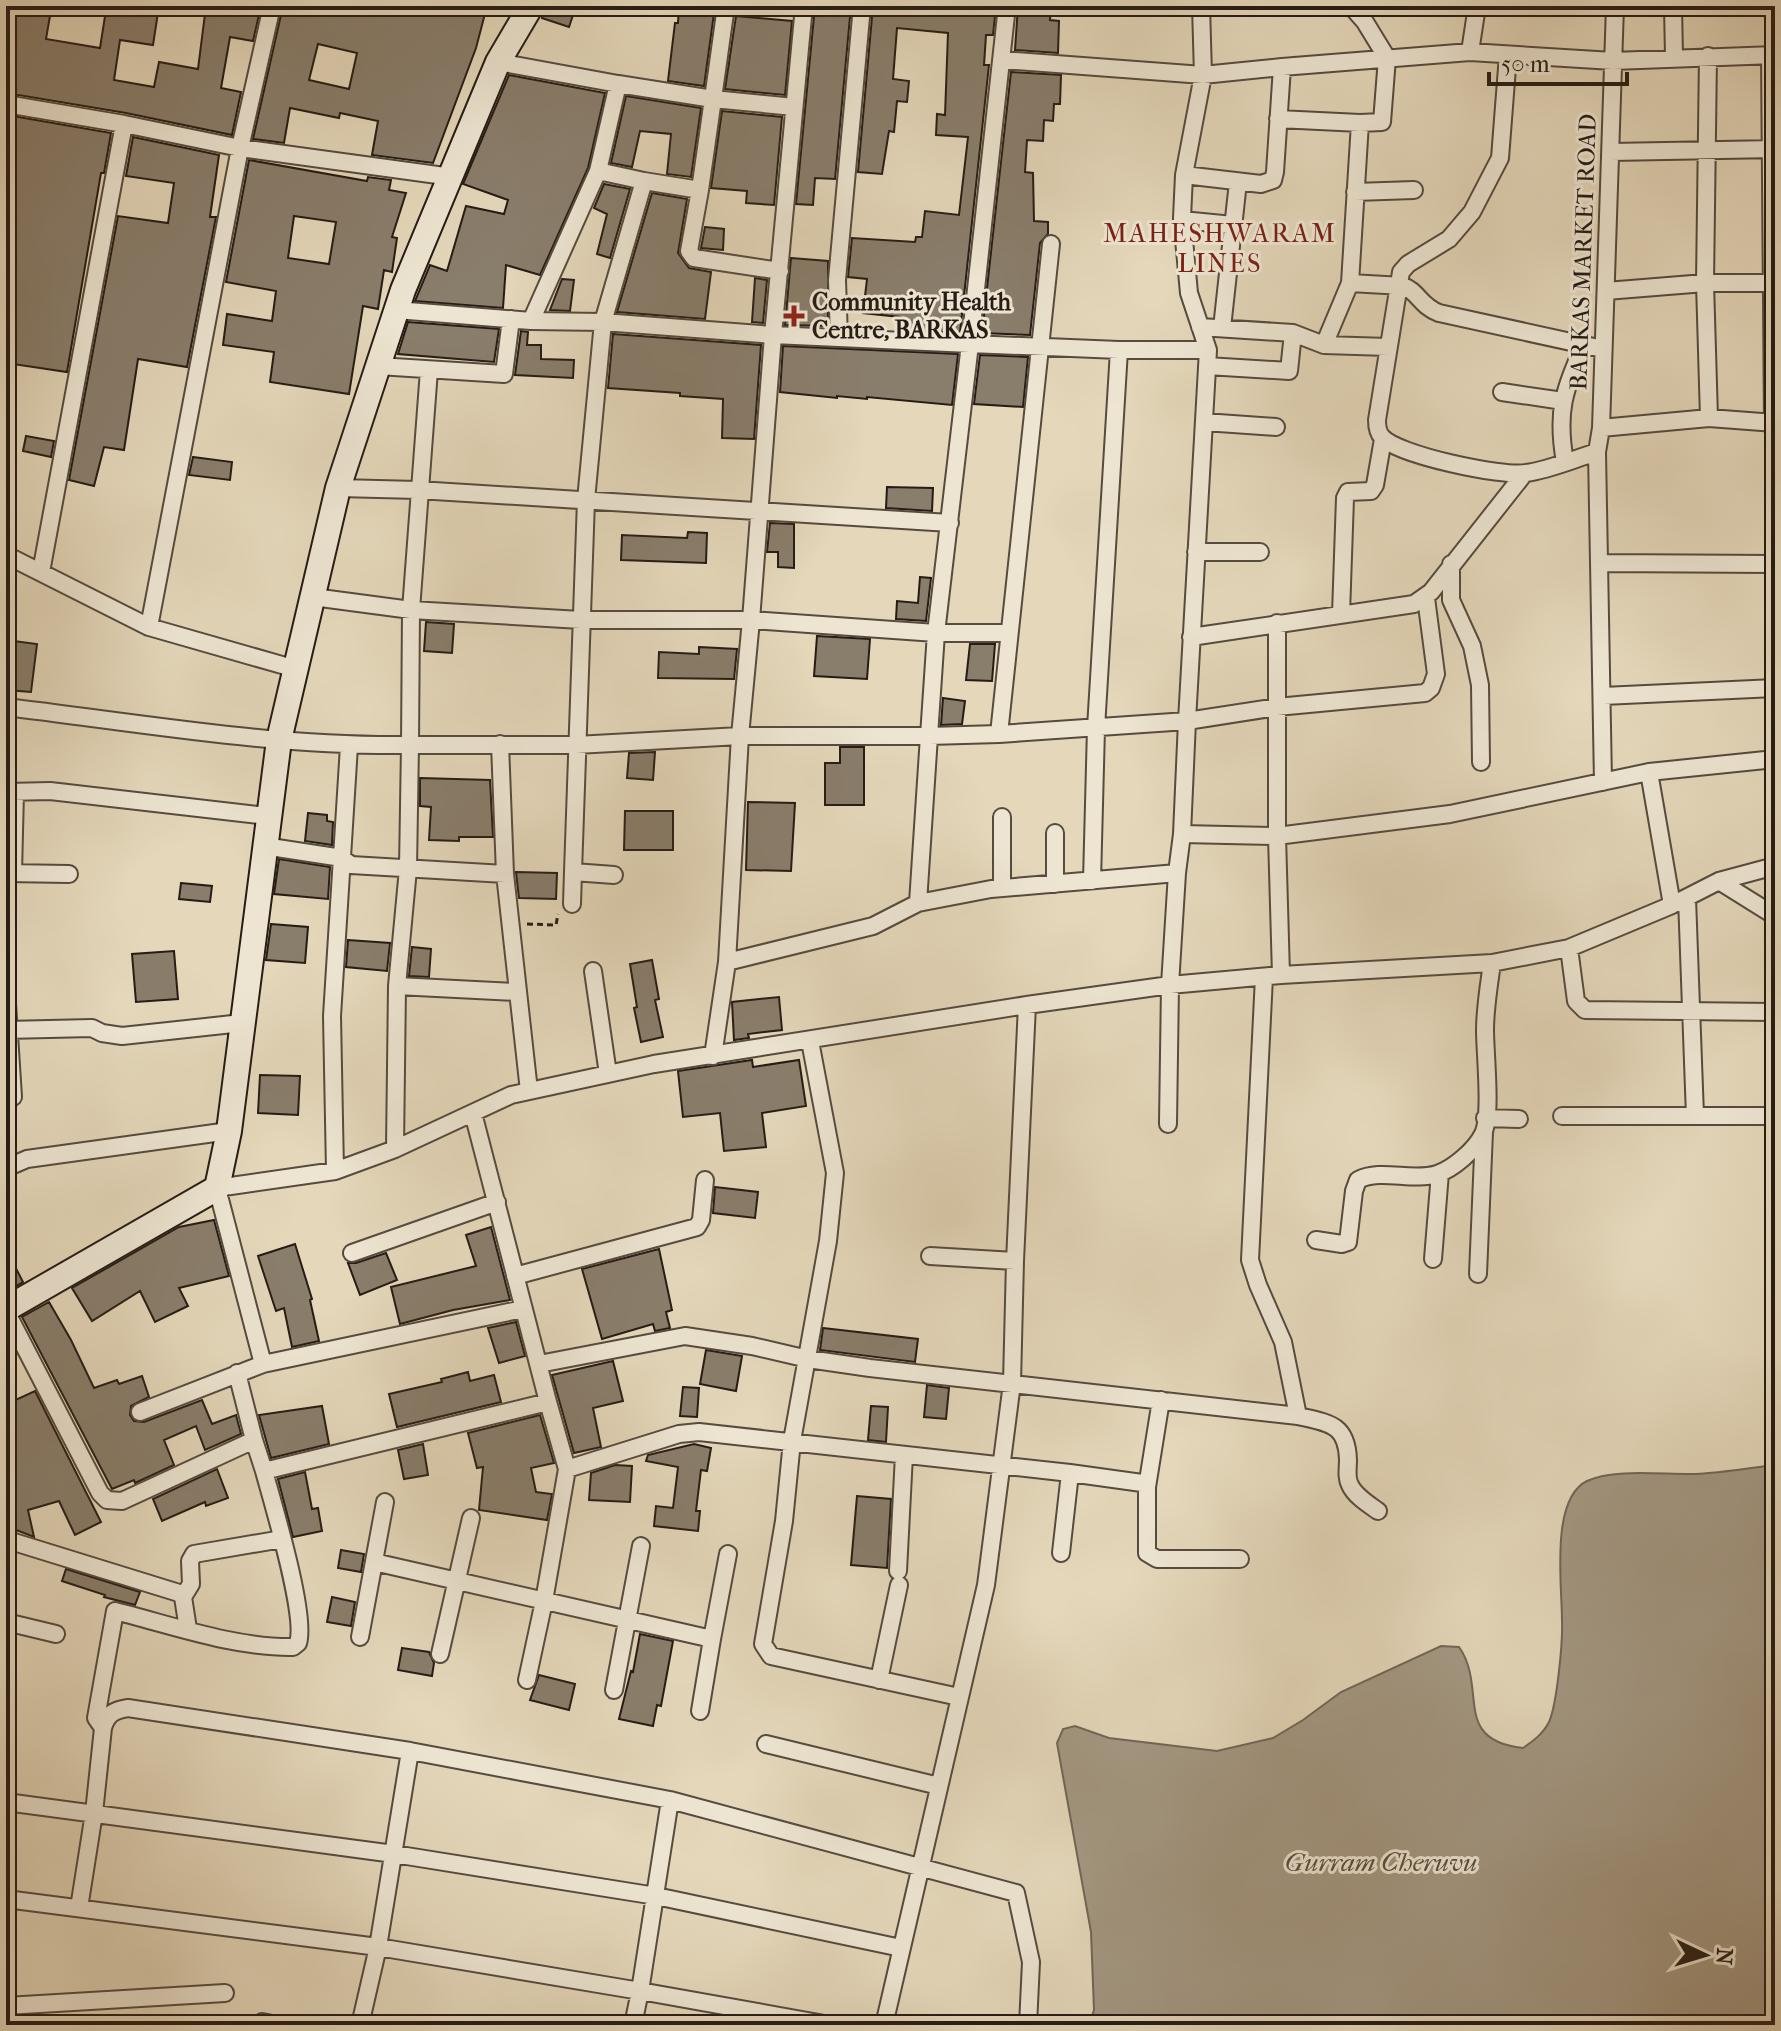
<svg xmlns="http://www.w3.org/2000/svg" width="1781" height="2031" viewBox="0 0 1781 2031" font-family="'IM FELL French Canon',serif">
  <rect width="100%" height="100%" fill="#e4d7ba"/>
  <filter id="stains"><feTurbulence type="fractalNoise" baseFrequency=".0025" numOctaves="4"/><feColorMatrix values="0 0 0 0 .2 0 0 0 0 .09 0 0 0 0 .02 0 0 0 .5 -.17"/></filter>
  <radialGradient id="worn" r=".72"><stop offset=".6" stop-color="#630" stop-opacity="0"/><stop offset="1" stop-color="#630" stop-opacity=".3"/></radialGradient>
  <path fill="#a39782" stroke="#716656" stroke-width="2" d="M 1775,1465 L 1775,2025 L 1089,2025 L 1094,2010 L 1091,1932 L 1057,1743 L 1063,1729 L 1075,1726 L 1109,1738 L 1217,1751 L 1273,1738 L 1303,1720 L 1341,1692 L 1441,1646 L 1459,1647 C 1488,1688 1451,1740 1523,1748 C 1533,1741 1543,1734 1549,1722 C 1557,1704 1563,1641 1562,1620 C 1562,1585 1550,1499 1587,1481 C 1614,1468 1665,1475 1696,1474 C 1722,1473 1749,1468 1775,1465 Z"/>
  <path fill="#897d6b" stroke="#261c15" stroke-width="2" fill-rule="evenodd" d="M 6,6 L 48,6 L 47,15 L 50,16 L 46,39 L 100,48 L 106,10 L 132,14 L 134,6 L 159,6 L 153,45 L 120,40 L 114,80 L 154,87 L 159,62 L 198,69 L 206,6 L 261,6 L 253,41 L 230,37 L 221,88 L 241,92 L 232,135 L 126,113 L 6,93 Z
    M 283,6 L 487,6 L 476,48 L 433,163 L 372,155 L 378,121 L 340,113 L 339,118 L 290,108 L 284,143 L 253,139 ZM 318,44 L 357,53 L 349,89 L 309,80 Z
    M 546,6 L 576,6 L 569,27 L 542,18 Z
    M 679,6 L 715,6 L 704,86 L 668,81 L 675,23 L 678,23 Z
    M 815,6 L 851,6 L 835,179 L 815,178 L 813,205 L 796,204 Z
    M 873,6 L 996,6 L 993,35 L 986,35 L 984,65 L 989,65 L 960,333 L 899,330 L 900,317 L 863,313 L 867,279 L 848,277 L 852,238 L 915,242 L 916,237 L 922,237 L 925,211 L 959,215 L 968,137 L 936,135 L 937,114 L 945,115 L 948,33 L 897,28 L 893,79 L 909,81 L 907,102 L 897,101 L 894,132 L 889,131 L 882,174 L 858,172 Z
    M 1018,6 L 1051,6 L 1050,20 L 1059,21 L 1058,53 L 1015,50 Z
    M 736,16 L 792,21 L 785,95 L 725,89 Z
    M 1011,72 L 1061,75 L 1060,104 L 1054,104 L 1053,121 L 1044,120 L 1043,141 L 1027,140 L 1025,172 L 1033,173 L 1034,221 L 1048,222 L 1048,234 L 1040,243 L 1030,335 L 982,333 Z
    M 509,75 L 605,93 L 588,168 L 540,275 L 506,265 L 503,308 L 415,301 L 430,265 L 447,271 L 466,206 L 504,214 L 508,200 L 463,184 Z
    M 626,96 L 701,108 L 691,177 L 667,174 L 671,134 L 640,131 L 632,167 L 611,163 Z
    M 722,111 L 782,117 L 774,205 L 746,203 L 747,191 L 711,188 Z
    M 7,115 L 111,133 L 104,173 L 101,173 L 67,372 L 6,363 Z
    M 133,137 L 219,155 L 210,217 L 216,217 L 187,367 L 138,359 L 124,450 L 104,447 L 94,486 L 69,480 L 118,216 L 168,223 L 174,183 L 126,176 Z
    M 249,160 L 367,181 L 368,177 L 391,180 L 389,190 L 406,193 L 392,237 L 397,238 L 392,272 L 384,270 L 378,309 L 363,306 L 349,394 L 270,382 L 274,352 L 223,345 L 227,314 L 272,321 L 276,291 L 226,282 ZM 294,216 L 336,222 L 329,264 L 288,258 Z
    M 604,184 L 630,189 L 610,258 L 597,254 L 607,214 L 594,208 Z
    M 652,193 L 687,199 L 678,253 L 689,268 L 711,272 L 705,319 L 617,312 Z
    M 705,227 L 724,229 L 723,250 L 701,248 Z
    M 791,258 L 828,261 L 828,326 L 785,325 Z
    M 755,278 L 767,280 L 763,323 L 752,322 Z
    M 562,279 L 574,280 L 570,311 L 550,310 Z
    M 408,322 L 499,329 L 494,362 L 398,354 Z
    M 521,331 L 528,332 L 527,345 L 541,345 L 541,359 L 574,360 L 573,378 L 515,375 Z
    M 613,334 L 761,345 L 754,439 L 722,438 L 723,399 L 680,396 L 680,393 L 608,388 Z
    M 783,346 L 958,354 L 952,405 L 867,397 L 867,399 L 837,396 L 837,398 L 780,392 Z
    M 980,355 L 1028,357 L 1023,407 L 974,404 Z
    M 26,436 L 54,441 L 51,457 L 23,451 Z
    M 193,457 L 232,462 L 230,480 L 189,475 Z
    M 887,487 L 933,488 L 932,511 L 886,508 Z
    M 770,523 L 794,524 L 794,568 L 778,567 L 778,552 L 767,552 Z
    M 688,532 L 707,533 L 706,563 L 621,560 L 622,535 L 687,538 Z
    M 920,577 L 931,578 L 926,621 L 896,619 L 897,601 L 918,603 Z
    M 426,622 L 454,624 L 452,653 L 424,651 Z
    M 817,636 L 870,639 L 867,679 L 814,676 Z
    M 6,640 L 37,644 L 31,692 L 6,690 Z
    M 970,644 L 995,644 L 992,681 L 966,680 Z
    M 699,647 L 737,649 L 734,679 L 658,678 L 659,652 L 699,654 Z
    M 943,698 L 965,701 L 962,724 L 941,725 Z
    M 840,747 L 864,747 L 864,805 L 825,805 L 825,763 L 840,763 Z
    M 655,752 L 653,780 L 627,778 L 629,753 Z
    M 420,778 L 490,780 L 493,837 L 459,837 L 459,841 L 429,840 L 431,807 L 420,806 Z
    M 748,802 L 795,803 L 791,871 L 746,870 Z
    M 625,811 L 673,811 L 673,850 L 624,850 Z
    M 308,813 L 327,815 L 327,821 L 333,822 L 332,845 L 305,841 Z
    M 279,859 L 330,867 L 328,899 L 274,894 Z
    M 516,872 L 557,873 L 556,899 L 519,898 Z
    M 181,883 L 212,886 L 210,902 L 179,899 Z
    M 271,924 L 308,927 L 305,963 L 266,960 Z
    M 348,940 L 390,943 L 387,971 L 346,967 Z
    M 412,947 L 431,949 L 429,977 L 409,976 Z
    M 174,951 L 178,999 L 136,1002 L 132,954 Z
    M 652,960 L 659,999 L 655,1000 L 663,1037 L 641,1042 L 634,1008 L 637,1007 L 630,964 Z
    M 779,997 L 782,1030 L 748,1034 L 749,1038 L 734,1040 L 732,1002 Z
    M 752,1060 L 753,1067 L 799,1060 L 806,1106 L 762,1113 L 766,1147 L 724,1151 L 720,1113 L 683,1117 L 678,1071 Z
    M 260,1075 L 300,1076 L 298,1115 L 258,1113 Z
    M 715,1187 L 758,1192 L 755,1218 L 713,1213 Z
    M 214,1220 L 229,1276 L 179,1288 L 188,1306 L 155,1322 L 140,1291 L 92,1321 L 72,1288 L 179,1227 Z
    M 491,1227 L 510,1300 L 453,1310 L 400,1324 L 391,1287 L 476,1266 L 466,1235 Z
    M 295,1244 L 312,1299 L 310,1300 L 319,1341 L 292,1347 L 284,1308 L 276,1311 L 258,1256 Z
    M 6,1249 L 23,1282 L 6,1292 Z
    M 659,1249 L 672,1310 L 666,1312 L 670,1328 L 655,1331 L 653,1324 L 602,1339 L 582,1269 Z
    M 386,1253 L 397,1280 L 360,1295 L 348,1263 L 356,1263 Z
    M 49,1302 L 71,1340 L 94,1388 L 117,1380 L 119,1384 L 142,1376 L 149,1397 L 131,1406 L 130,1415 L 134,1421 L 144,1422 L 202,1400 L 212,1424 L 236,1415 L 241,1434 L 205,1450 L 196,1426 L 164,1440 L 174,1465 L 135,1483 L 134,1480 L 112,1489 L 22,1317 Z
    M 516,1322 L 525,1356 L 499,1363 L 488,1328 Z
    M 823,1328 L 918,1339 L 915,1362 L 820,1350 Z
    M 706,1350 L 742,1356 L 736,1391 L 700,1384 Z
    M 613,1361 L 623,1401 L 593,1408 L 601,1447 L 574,1453 L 552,1375 Z
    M 468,1372 L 470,1381 L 494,1375 L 501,1402 L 397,1427 L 389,1394 L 442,1382 L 441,1379 Z
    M 927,1385 L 949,1388 L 946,1419 L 924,1417 Z
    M 683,1387 L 699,1388 L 697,1417 L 680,1416 Z
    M 35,1391 L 101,1522 L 75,1535 L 59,1501 L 28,1510 L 34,1537 L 6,1526 L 6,1408 L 12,1405 L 11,1402 Z
    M 322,1406 L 329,1444 L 271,1458 L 259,1415 Z
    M 871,1406 L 888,1407 L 886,1442 L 868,1440 Z
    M 540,1415 L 554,1463 L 531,1468 L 536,1492 L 552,1494 L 547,1520 L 479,1510 L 483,1467 L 477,1468 L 468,1433 Z
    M 423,1444 L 428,1475 L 404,1479 L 398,1450 Z
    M 694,1444 L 711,1448 L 707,1471 L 701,1470 L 696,1511 L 700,1511 L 698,1531 L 654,1526 L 656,1506 L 673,1508 L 678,1467 L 646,1461 L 648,1455 Z
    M 615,1465 L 632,1466 L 630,1502 L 589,1500 L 591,1473 Z
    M 217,1469 L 228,1498 L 206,1506 L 205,1502 L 162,1521 L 153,1499 Z
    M 305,1472 L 312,1509 L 318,1508 L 322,1531 L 293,1537 L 278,1479 Z
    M 857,1496 L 891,1499 L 887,1568 L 851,1565 Z
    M 341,1550 L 364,1554 L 361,1572 L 338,1568 Z
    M 66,1569 L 140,1592 L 135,1605 L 104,1597 L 105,1595 L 62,1581 Z
    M 332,1597 L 355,1602 L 351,1626 L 327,1622 Z
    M 640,1634 L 673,1641 L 661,1706 L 657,1705 L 653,1726 L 619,1719 L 631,1671 L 633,1672 Z
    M 402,1648 L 429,1652 L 434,1663 L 432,1676 L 398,1670 Z
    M 539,1675 L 575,1684 L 569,1710 L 530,1700 Z"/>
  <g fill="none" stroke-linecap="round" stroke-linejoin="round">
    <defs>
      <path id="street" d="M 726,6 L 713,99 L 794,107
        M 1007,6 L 970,344 L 1119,350 L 1208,350 L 1189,293 L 1182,218 L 1184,175 L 1203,75 L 1201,6
        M 1351,6 L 1365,22 L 1387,58 L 1382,122 L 1360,123
        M 1673,6 L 1674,57
        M 1470,52 L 1477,6
        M 1508,55 L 1500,158 L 1472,212 L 1449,239 L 1408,264 L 1401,272 L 1377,420 C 1377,425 1378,433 1382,437 C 1397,455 1502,477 1526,473 C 1549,470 1574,459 1597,452
        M 1770,55 L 1773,423
        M 1708,56 L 1705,283 L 1709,418
        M 1002,60 L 1203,75 L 1282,67
        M 618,84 L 713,99 L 700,190 L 644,181
        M 6,104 L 124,124 L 240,148 L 452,177
        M 1278,119 L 1360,123 L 1350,283 L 1403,286 C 1418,291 1420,306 1439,313 L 1603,349
        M 1611,152 L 1775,149
        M 1184,175 L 1261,184 L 1273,180 L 1275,172 L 1282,67 L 1470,52 L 1613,61 L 1775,55
        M 700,190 L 689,251 L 694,258 L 780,271
        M 1355,192 L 1414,190
        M 1182,220 L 1233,225
        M 1606,291 L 1705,283 L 1775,283
        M 396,310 L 531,321 L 603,322 L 644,181 L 598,171 L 618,84 L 498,62
        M 531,321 L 598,171
        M 1200,327 L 1293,333 L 1324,345 L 1350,283
        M 1222,328 L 1238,182
        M 839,338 L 837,280 L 862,6
        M 1324,345 L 1388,347
        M 378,366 L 504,374 L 511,319
        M 1207,366 L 1289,371 L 1293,333
        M 1502,392 L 1563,401
        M 1204,422 L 1276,427
        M 1601,428 L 1709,418 L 1775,423
        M 1565,462 C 1556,411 1564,391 1584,345
        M 338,488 L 418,490 L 950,523
        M 1196,552 L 1260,552
        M 6,555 L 149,627 L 296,669
        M 1600,563 L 1775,564
        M 1451,564 L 1451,600 L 1472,646 L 1480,685 L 1481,762
        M 41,572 L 124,124
        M 313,597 L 411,610 L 581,620 L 751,620 L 773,335 L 804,6
        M 1341,614 L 1345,498 L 1348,492 L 1371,491 L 1375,485 L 1383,439
        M 1277,623 L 1277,836 L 1281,975
        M 149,627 L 240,148 L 272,6
        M 1191,637 L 1414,604 L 1431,592 L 1524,474
        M 1603,696 L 1775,688
        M 6,707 C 140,723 275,747 410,745 L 411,610 L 429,370
        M 999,734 L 1187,721 L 1208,350
        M 500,744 L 505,874 L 529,1091
        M 1649,772 L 1672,905
        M 1603,782 L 1597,452 L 1601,428 L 1615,6
        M 6,792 L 50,791 L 267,816
        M 1182,834 L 1277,836 L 1450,814 L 1649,772 L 1775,759
        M 264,846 L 342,858 L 351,865 L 505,874
        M 6,873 L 69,874
        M 13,873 L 15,792
        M 614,875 L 573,872 L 586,500 L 603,322 L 773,335 L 970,344 L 936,633 L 929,736 L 740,736 L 727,962 L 713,1056
        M 1092,881 L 1096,728 L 1119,350
        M 1719,881 L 1775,916
        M 1055,884 L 1055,833
        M 1002,888 L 1002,817
        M 1687,898 L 1695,1116 L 1775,1116
        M 918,903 L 991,889 L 1177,873 L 1182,834 L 1187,721 L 1277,707 L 1425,693 L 1431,688 L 1436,674 L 1426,598
        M 572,904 L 573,872
        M 1569,948 L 1576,1001 L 1585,1010 L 1775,1012
        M 727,962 L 873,926 L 918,903 L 929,736 L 999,734 L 1051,244
        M 593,971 L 608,1074
        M 1264,977 L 1250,1260 L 1258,1285 L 1283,1342 L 1298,1416
        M 397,986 L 517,992
        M 6,988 L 13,1097
        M 6,1030 L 92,1028 L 102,1033 L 122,1036 L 242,1023
        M 810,1041 L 835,1173 L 828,1241 L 792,1441 L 784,1521 L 763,1644 L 771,1656 L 959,1697
        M 1562,1116 L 1695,1116
        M 1485,1118 L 1519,1119
        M 1168,1124 L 1170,985 L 1177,873
        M 395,1149 L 397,986 L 408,869 L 410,745 L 576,745 L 740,736 L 751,620 L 936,633 L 1009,633
        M 6,1168 L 27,1159 L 229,1131
        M 335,1171 L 332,1016 L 349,746
        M 1316,1240 L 1342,1244 L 1348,1242 L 1354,1191 L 1358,1180 C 1381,1168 1412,1182 1437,1174 C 1453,1169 1475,1150 1483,1134 C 1492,1115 1485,1054 1485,1030 C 1485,1008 1489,985 1492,963
        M 352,1253 L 497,1202
        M 930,1256 L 1015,1261
        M 1433,1259 L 1440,1173
        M 1478,1274 L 1484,1132
        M 515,1276 L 697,1227 L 701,1220 L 705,1180
        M 6,1311 L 100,1493 L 107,1500 L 122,1501 L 254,1440 L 237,1373
        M 263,1364 L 523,1309
        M 539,1364 L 685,1336 L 752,1346 L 808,1359 L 870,1368 L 1298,1416 C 1329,1423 1347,1424 1348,1460 C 1348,1468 1346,1478 1350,1485 C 1355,1496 1368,1504 1378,1511
        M 140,1412 L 263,1364 L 217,1188 L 335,1171 L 395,1149 L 511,1095 L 654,1064 L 1027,1005 L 1170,985 L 1281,975 L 1492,963 L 1569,948 L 1672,905 L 1719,881 L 1775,866
        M 254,1440 L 264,1471 L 548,1402 L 473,1113
        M 567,1469 L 679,1434 L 699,1432 L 1070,1473 L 1061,1553
        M 1070,1473 L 1142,1483 L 1147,1487 L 1147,1553 L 1157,1559 L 1240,1559
        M 1147,1487 L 1161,1400
        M 6,1537 L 14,1542 L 179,1593 L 183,1597 L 188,1629
        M 374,1562 L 712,1639 L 700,1711
        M 898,1571 L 904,1455
        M 183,1597 L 191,1584 L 190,1561 L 194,1554 L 282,1539
        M 6,1622 L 56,1634
        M 360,1637 L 385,1502
        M 712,1639 L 728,1554
        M 440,1654 L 471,1518
        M 527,1680 L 544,1601 L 567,1469 L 548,1402
        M 879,1680 L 899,1585
        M 614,1690 L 641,1546
        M 103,1728 L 96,1718 L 115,1611 C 171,1625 235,1648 293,1647 L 298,1643 C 307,1616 273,1504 264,1471
        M 766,1744 L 939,1786
        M 670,1800 L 1016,1893 L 1031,1962 L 1028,2025
        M 6,1802 L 394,1854 L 656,1896 L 901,1948
        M 6,1899 L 378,1947 L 360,2025
        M 79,1908 L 94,1813 L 103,1728 C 107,1714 114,1710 128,1708 L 410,1751 L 670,1800 L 640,1991 L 378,1947 L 410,1751
        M 6,2006 L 225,1993
        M 262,2022 L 277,2025
        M 633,2025 L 640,1991 L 830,2025
        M 884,2025 L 986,1585 L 1012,1383 L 1015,1261 L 1027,1005"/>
      <path id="secondary" d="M 6,1309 L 217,1188 L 229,1131 L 279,740 L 338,488 L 403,290 L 498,62 L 531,6"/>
    </defs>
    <use href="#street" stroke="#564b3e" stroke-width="20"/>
    <use href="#secondary" stroke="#261c15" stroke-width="28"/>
    <path stroke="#261c15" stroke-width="3" stroke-dasharray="6 4" stroke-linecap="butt" d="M 527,924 L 556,925 L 558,914"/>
    <use href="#street" stroke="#ede5d2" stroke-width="16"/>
    <use href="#secondary" stroke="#ede5d2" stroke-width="24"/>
  </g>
  <path fill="#8f2418" stroke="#ede5d2" stroke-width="3" d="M790 304h8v8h8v8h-8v8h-8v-8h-8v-8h8z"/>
  <g text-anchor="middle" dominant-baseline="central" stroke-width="6" stroke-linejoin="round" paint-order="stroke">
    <g font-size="24" fill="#261c15" stroke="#ede5d2">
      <text transform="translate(1583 252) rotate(-88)">BARKAS MARKET ROAD</text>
    </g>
    <g font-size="24" font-weight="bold" fill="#261c15" stroke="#ede5d2" text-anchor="start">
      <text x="812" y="302">Community Health<tspan x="812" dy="28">Centre, BARKAS</tspan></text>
    </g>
    <g font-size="26" letter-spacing="2" fill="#7a1f14" stroke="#ede5d2">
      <text x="1220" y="233">MAHESHWARAM<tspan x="1220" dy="30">LINES</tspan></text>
    </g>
    <g font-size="26" font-style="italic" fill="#584d41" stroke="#ede5d2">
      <text x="1381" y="1862">Gurram Cheruvu</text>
    </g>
  </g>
  <rect width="1781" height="2031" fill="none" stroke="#e4d7ba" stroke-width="32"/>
  <rect x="8" y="8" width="1765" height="2015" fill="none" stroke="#261c15" stroke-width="4"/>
  <rect x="16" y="16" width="1749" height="1999" fill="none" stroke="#261c15" stroke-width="2"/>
  <g transform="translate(1705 1955) rotate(94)" stroke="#ede5d2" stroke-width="6" paint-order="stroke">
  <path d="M0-6L14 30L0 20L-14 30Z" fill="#261c15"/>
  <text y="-12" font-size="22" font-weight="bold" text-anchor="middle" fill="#261c15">N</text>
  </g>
  <path d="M1489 72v12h138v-12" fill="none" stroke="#261c15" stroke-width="4"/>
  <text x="1501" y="72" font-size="24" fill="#261c15" stroke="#ede5d2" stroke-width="6" paint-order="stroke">50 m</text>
  <rect width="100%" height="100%" filter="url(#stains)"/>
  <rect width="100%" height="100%" fill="url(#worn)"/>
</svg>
